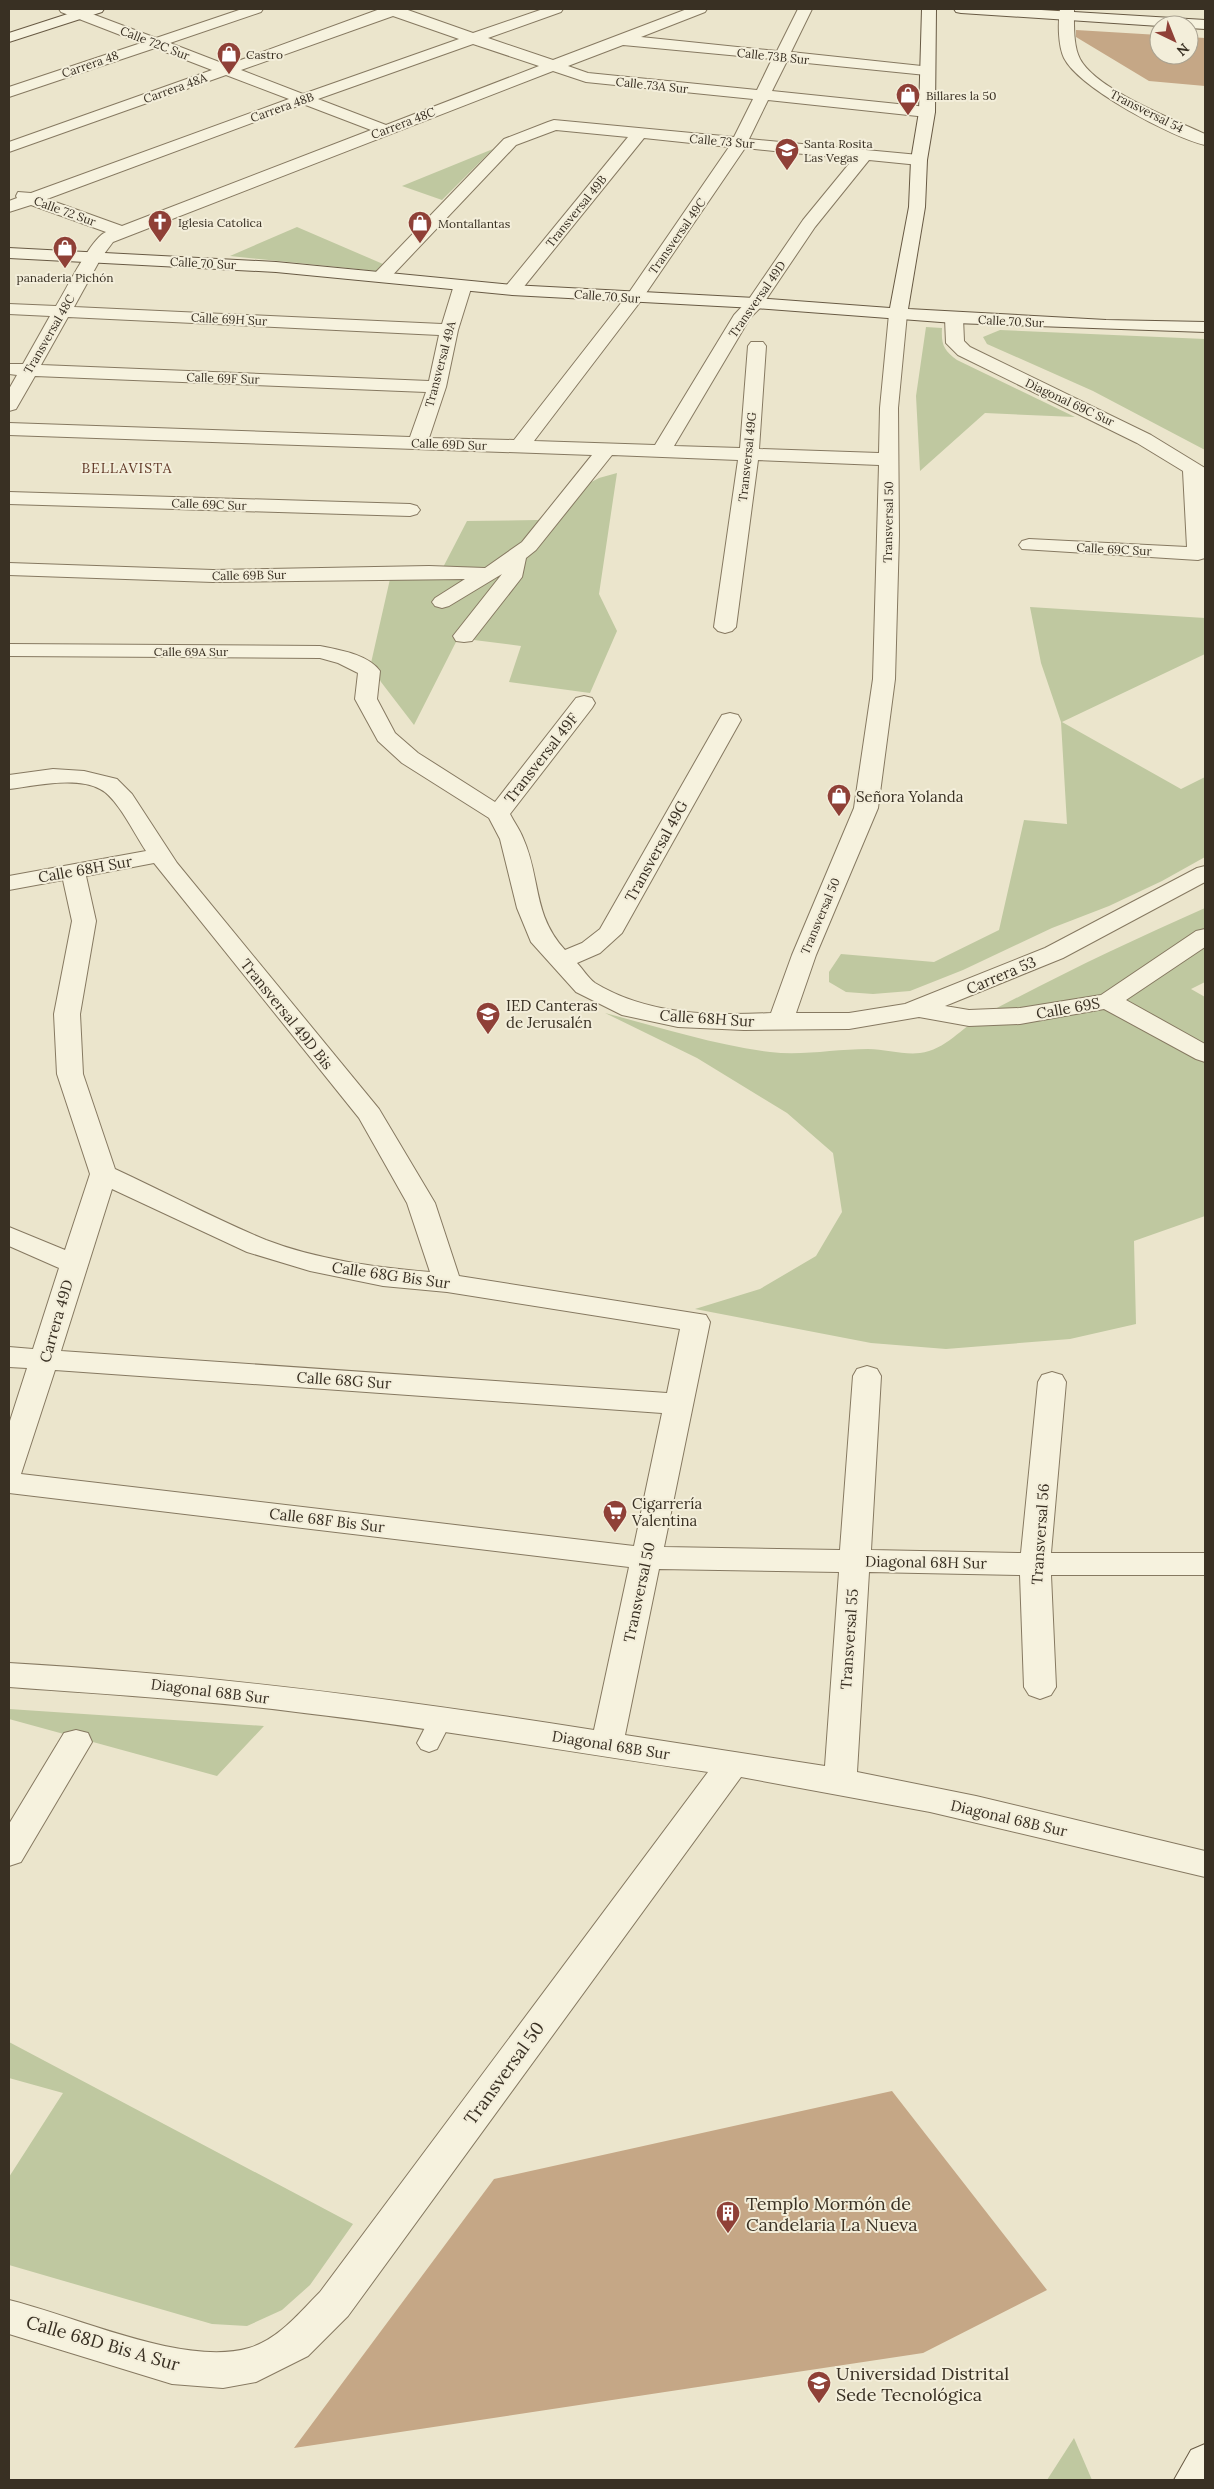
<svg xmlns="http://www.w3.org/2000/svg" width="1214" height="2489" viewBox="0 0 1214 2489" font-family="Lora,serif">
  <rect width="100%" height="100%" fill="#ebe5cc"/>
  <path fill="#bfc8a0" d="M 493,149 L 442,200 L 402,186 Z
    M 297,227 L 383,264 L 377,271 L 230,256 Z
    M 926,327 L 942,328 C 941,345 944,350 957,360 L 1075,417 L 985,413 L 920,471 L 916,396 Z
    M 1000,330 L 1205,339 L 1205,450 L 1093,391 L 987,344 L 983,337 Z
    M 617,473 L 599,594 L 617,631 L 590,693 L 509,682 L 521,646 L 458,638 L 414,725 L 381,682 L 371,663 L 390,579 L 437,579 L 467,521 L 538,520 L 572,492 L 599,478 Z
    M 1030,607 L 1205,618 L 1205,654 L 1062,722 L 1181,789 L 1205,777 L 1205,857 L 1162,881 L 1109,906 L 1052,928 L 963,970 L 910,991 L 873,994 L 846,992 L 829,982 L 829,972 L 841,954 L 934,962 L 999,930 L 1024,820 L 1067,824 L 1061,722 L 1041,663 Z
    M 1205,908 L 1205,982 L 1191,989 L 1205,997 L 1205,1216 L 1134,1241 L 1136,1324 L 1070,1339 L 946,1349 L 871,1343 L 695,1309 L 760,1289 L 816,1256 L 842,1212 L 833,1153 L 787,1113 L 697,1058 L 605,1013 C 659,1027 714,1045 770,1052 C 802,1056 835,1049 868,1049 C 885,1049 903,1055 920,1053 C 946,1050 963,1026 984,1015 C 1057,976 1130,941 1205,908 Z
    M 9,1709 L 264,1726 L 217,1776 L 9,1719 Z
    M 9,2042 L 353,2224 L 310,2285 L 282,2310 L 247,2326 L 212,2324 L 9,2265 L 9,2177 L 63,2093 L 9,2078 Z
    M 1074,2438 L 1092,2480 L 1047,2480 Z"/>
  <path fill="#c5a786" d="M 1076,30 L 1159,35 L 1159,55 L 1189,55 L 1189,37 L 1205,38 L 1205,86 L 1149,81 L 1076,37 Z
    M 892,2091 L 1047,2290 L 923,2353 L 294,2448 L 494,2179 Z"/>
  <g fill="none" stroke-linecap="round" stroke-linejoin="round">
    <defs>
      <path id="lane" d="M 441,1709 L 449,1712 L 453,1718 L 437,1749 L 429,1752 L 421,1749 L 417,1743 L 433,1712 Z"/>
      <path id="street" d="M 59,9 L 79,9 L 156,38 L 242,9 L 263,9 L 261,12 L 170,43 L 227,65 L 380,9 L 405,9 L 473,33 L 543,9 L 563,9 L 561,12 L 488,38 L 553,60 L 687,9 L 707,9 L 705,12 L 641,37 L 777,51 L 798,9 L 812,9 L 791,52 L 931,67 L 934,70 L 931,73 L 926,75 L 787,61 L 772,91 L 927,107 L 935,112 L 927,117 L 768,100 L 749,139 L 919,155 L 925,157 L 927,160 L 925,163 L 919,165 L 869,160 L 815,227 L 761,307 L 750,318 L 674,446 L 740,448 L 748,346 L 751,342 L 763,342 L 766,346 L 759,449 L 879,453 L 880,408 L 889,314 L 892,310 L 904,310 L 907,314 L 898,408 L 899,535 L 895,679 L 878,808 L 816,955 L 796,1013 L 849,1013 L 905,1004 L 1045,948 L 1197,868 L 1205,866 L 1205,882 L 1063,958 L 945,1006 L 969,1010 L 1020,1008 L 1101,995 L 1196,931 L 1205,929 L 1205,947 L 1126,1000 L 1205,1044 L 1205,1062 L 1196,1059 L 1104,1009 L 1020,1024 L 969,1026 L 919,1017 L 849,1029 L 744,1030 L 678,1027 L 622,1015 L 576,992 L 531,942 L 517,908 L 500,839 L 489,818 L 402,763 L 378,741 L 355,699 L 358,673 L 338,663 L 320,658 L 9,656 L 9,644 L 320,646 C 339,650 368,654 380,671 L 377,699 L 395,733 L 418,753 L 495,802 L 576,698 L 584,696 L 592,698 L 595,703 L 592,708 L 510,814 C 514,822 520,830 523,838 C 541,878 532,914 565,950 L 582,943 L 600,929 L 719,720 L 722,715 L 730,713 L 738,715 L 741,720 L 622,933 L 600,953 L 577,963 C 583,969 588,978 595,983 C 648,1015 711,1016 771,1013 L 792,955 L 854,808 L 873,679 L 879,465 L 758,460 L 736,627 L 732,631 L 725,633 L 718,631 L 714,627 L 738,460 L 612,455 L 536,550 L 526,558 L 522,577 L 519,581 L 472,641 L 464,642 L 456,641 L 453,636 L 502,574 L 449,606 L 442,608 L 435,606 L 432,602 L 435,598 L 465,579 L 213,582 L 9,575 L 9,563 L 213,570 L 429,566 L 485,568 L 522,542 L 592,455 L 9,435 L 9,423 L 410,437 L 426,392 L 35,376 L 16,409 L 9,411 L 9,389 L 17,375 L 9,374 L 9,364 L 23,364 L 50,316 L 9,314 L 9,304 L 56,306 C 66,290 91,238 106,232 L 31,205 L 9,212 L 9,201 L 17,198 L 16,196 L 18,192 L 31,193 L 289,99 L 226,75 L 9,152 L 9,142 L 212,70 L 155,48 L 9,97 L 9,87 L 141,43 L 61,12 ZM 393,16 L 459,39 L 303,94 L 241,70 ZM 473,44 L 539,66 L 386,125 L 318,99 ZM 623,45 L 772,59 L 757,90 L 588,73 L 568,66 ZM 553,71 L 586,82 L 753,99 L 734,137 L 554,120 L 548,122 L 504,139 L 375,273 L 372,277 L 375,281 L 387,281 L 516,145 L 556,130 L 628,137 L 506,286 L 503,290 L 506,294 L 518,294 L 644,138 L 729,147 L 628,294 L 514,440 L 429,438 L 446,387 L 458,330 L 472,285 L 469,281 L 457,281 L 454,285 L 442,324 L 74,307 L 101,258 L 113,242 ZM 303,104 L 371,130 L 122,226 L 47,199 ZM 745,148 L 853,159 L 803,220 L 749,299 L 734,315 L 655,445 L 534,441 L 640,302 ZM 68,317 L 439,335 L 429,381 L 41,365 Z
        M 1060,9 L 1074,9 C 1074,24 1073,46 1080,59 C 1097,90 1173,119 1205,134 L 1205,145 C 1173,138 1079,88 1064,58 C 1058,45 1058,23 1060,9 Z
        M 954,313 L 960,314 L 963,318 L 964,341 L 970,347 L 1151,435 L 1205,468 L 1205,558 L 1198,560 L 1022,549 L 1019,545 L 1022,541 L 1029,539 L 1187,547 L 1183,471 L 1137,443 L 958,355 L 946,343 L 945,318 L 948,314 Z
        M 9,492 L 410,504 L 417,506 L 420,510 L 417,514 L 410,516 L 9,504 Z
        M 53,769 L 84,771 L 117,779 L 132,794 L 177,863 L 379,1109 L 435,1203 L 459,1276 L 706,1315 L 710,1322 L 664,1547 L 840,1550 L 853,1376 L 857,1369 L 867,1366 L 877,1369 L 881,1376 L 871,1550 L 1021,1553 L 1038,1382 L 1042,1375 L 1052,1372 L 1062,1375 L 1066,1382 L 1051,1553 L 1205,1553 L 1205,1575 L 1051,1575 L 1056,1687 L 1051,1695 L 1040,1699 L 1029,1695 L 1024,1687 L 1020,1575 L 869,1572 L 857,1772 L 976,1796 L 1205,1851 L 1205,1877 L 930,1812 L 741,1777 L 348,2316 L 308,2356 L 256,2382 L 223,2388 L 172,2384 L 9,2334 L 9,2300 C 75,2316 184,2367 249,2348 C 279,2339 299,2313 320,2292 L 708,1772 C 570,1752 434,1728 296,1712 C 200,1700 105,1694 9,1687 L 9,1663 C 205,1674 400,1699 594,1730 L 629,1567 L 9,1493 L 9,1424 L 27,1368 L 9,1367 L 9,1347 L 33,1349 L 59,1268 L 9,1246 L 9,1227 L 65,1250 L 90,1174 L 57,1074 L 54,1014 L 72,921 L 63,880 L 9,890 L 9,876 L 146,851 C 135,835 117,797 100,789 C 76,776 35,786 9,789 L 9,775 ZM 154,863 L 359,1118 L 407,1203 L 430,1272 C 375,1267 318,1260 266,1240 C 215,1219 165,1192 115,1169 L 83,1074 L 80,1014 L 96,921 L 86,876 ZM 112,1189 L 247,1252 L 310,1271 L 383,1286 L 447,1292 L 680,1329 L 667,1393 L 61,1351 ZM 55,1370 L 662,1413 L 634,1546 L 21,1474 ZM 659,1569 L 839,1572 L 825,1766 L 625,1735 Z
        M 76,1730 L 88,1733 L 92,1742 L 21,1862 L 9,1866 L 9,1824 L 64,1733 Z"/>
      <path id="secondary" d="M 83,9 L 104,9 L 102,12 L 9,42 L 9,33 Z
        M 922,9 L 936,9 L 935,112 L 927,160 L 925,207 L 908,309 L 1106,320 L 1205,322 L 1205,332 L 954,323 L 755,308 L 512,295 L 276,272 L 9,258 L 9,248 L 276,262 L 512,285 L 755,298 L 890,308 L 909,207 L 911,160 L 919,112 Z
        M 954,9 L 1025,9 L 1205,20 L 1205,29 L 1189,28 L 1189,25 L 1159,26 L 961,13 L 956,12 Z
        M 1205,2444 L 1205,2480 L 1174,2480 L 1191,2450 Z"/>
    </defs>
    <use href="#lane" stroke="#867961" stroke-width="2"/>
    <use href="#street" stroke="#867961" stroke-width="2"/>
    <use href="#secondary" stroke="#685a44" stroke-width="2"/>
    <use href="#lane" fill="#f6f2de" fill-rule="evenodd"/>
    <use href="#street" fill="#f6f2de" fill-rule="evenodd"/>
    <use href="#secondary" fill="#f6f2de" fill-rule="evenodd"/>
  </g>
  <defs>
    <symbol id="shop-pin" viewBox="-11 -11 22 30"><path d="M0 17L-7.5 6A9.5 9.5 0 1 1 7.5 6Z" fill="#8f4037" stroke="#f3eeda"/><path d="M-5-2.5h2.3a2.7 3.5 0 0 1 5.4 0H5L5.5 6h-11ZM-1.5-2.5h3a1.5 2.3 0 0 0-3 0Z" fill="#fff"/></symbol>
    <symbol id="school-pin" viewBox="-11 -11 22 30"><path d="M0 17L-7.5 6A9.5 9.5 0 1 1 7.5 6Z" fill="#8f4037" stroke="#f3eeda"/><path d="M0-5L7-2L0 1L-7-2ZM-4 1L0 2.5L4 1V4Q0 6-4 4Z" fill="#fff"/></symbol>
    <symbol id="church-pin" viewBox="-11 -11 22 30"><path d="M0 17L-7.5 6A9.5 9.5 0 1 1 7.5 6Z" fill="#8f4037" stroke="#f3eeda"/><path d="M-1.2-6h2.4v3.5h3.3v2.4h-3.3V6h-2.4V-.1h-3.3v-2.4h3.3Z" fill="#fff"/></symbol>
    <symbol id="supermarket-pin" viewBox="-11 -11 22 30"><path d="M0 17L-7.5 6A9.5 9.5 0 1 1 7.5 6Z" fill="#8f4037" stroke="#f3eeda"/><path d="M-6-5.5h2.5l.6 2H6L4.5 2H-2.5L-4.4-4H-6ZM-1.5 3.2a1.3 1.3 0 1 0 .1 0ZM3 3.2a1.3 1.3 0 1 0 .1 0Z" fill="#fff"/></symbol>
    <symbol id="building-pin" viewBox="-11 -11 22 30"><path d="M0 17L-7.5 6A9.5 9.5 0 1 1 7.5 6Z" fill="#8f4037" stroke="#f3eeda"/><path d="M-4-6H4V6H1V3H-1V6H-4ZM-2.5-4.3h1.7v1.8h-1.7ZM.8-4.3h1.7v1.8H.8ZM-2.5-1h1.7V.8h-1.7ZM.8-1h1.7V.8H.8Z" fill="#fff"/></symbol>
    <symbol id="university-pin" viewBox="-11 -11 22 30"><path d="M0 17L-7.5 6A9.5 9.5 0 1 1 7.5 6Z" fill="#8f4037" stroke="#f3eeda"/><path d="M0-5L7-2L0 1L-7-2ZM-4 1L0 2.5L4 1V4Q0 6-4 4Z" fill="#fff"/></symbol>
  </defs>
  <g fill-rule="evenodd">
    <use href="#shop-pin" x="215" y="40" width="28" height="38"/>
    <use href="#shop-pin" x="894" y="81" width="28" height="38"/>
    <use href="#school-pin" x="773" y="136" width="28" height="38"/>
    <use href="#church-pin" x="146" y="208" width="28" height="38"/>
    <use href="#shop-pin" x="406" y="209" width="28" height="38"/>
    <use href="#shop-pin" x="51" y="234" width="28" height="38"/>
    <use href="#shop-pin" x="825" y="782" width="28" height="38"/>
    <use href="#school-pin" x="474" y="1000" width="28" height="38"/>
    <use href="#supermarket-pin" x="601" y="1498" width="28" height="38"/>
    <use href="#building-pin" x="714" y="2199" width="28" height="38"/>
    <use href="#university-pin" x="805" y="2369" width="28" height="38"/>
  </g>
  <g text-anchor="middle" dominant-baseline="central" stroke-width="4" stroke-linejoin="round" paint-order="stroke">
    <g font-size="12" fill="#393023" stroke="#f3eeda">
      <text transform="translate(155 43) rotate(21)">Calle 72C Sur</text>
      <text transform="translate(773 56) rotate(6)">Calle 73B Sur</text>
      <text transform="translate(90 64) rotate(-19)">Carrera 48</text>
      <text transform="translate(652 85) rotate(6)">Calle 73A Sur</text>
      <text transform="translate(175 88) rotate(-20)">Carrera 48A</text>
      <text transform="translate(282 107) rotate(-20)">Carrera 48B</text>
      <text transform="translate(1147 111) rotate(27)">Transversal 54</text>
      <text transform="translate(403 123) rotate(-21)">Carrera 48C</text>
      <text transform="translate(722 141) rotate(5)">Calle 73 Sur</text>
      <text transform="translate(65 211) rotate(20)">Calle 72 Sur</text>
      <text transform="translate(576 211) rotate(-51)">Transversal 49B</text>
      <text transform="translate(677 236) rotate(-55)">Transversal 49C</text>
      <text transform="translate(203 263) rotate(3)">Calle 70 Sur</text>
      <text transform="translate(607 296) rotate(4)">Calle 70 Sur</text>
      <text transform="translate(757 299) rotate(-55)">Transversal 49D</text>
      <text transform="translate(229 319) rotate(3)">Calle 69H Sur</text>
      <text transform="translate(1011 321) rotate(3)">Calle 70 Sur</text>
      <text transform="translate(49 334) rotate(-60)">Transversal 48C</text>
      <text transform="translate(440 364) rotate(-75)">Transversal 49A</text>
      <text transform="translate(223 378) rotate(2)">Calle 69F Sur</text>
      <text transform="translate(1070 402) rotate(25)">Diagonal 69C Sur</text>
      <text transform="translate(449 444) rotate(2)">Calle 69D Sur</text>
      <text transform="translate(747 457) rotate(-84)">Transversal 49G</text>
      <text transform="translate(209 504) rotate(2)">Calle 69C Sur</text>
      <text transform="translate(888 522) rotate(-89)">Transversal 50</text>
      <text transform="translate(1114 549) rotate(3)">Calle 69C Sur</text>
      <text transform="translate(249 575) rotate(-1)">Calle 69B Sur</text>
      <text x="191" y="651">Calle 69A Sur</text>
      <text transform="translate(820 916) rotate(-67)">Transversal 50</text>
    </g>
    <g font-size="12" fill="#393023" stroke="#f3eeda" text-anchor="start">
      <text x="246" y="54">Castro</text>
      <text x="926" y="95">Billares la 50</text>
      <text x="804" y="143">Santa Rosita<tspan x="804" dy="14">Las Vegas</tspan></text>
      <text x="178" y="222">Iglesia Catolica</text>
      <text x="438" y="223">Montallantas</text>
      <text x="65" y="277" text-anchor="middle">panaderia Pichón</text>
    </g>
    <g font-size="14" letter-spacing="1" fill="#613927" stroke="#f3eeda">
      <text x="127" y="468">BELLAVISTA</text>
    </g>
    <g font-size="15" fill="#393023" stroke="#f3eeda">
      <text transform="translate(541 758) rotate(-52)">Transversal 49F</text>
      <text transform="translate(656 851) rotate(-61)">Transversal 49G</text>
      <text transform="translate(85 869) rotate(-10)">Calle 68H Sur</text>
      <text transform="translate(1001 975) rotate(-23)">Carrera 53</text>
      <text transform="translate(1068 1008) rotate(-10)">Calle 69S</text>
      <text transform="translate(287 1014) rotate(51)">Transversal 49D Bis</text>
      <text transform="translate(707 1018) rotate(4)">Calle 68H Sur</text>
      <text transform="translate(391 1275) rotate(8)">Calle 68G Bis Sur</text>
      <text transform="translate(56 1321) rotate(-74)">Carrera 49D</text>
      <text transform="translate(344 1380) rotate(4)">Calle 68G Sur</text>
      <text transform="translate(327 1520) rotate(7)">Calle 68F Bis Sur</text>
      <text transform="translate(1040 1534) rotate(-86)">Transversal 56</text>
      <text transform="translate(926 1562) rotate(1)">Diagonal 68H Sur</text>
      <text transform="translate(639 1592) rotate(-78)">Transversal 50</text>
      <text transform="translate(849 1639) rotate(-86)">Transversal 55</text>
      <text transform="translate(210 1691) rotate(7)">Diagonal 68B Sur</text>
      <text transform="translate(611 1745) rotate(9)">Diagonal 68B Sur</text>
      <text transform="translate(1009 1818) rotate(13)">Diagonal 68B Sur</text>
    </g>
    <g font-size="15" fill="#393023" stroke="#f3eeda" text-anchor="start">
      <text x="856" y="796">Señora Yolanda</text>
      <text x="506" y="1005">IED Canteras<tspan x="506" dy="17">de Jerusalén</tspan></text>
      <text x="632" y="1503">Cigarrería<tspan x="632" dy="17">Valentina</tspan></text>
    </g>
    <g font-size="18" fill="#393023" stroke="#f3eeda">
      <text transform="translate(504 2073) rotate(-54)">Transversal 50</text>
      <text transform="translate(103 2343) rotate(16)">Calle 68D Bis A Sur</text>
    </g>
    <g font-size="18" fill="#393023" stroke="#f3eeda" text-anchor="start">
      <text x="746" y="2203">Templo Mormón de<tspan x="746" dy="21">Candelaria La Nueva</tspan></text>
      <text x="836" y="2373">Universidad Distrital<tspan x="836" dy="21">Sede Tecnológica</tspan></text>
    </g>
  </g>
  <rect width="1214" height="2489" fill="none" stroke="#393023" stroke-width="20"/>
  <g transform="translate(1174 40) rotate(137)"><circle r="24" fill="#f3eeda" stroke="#a9a291"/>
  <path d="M0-4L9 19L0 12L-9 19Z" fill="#8f4037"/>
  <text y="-8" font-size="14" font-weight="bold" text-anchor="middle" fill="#393023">N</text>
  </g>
</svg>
